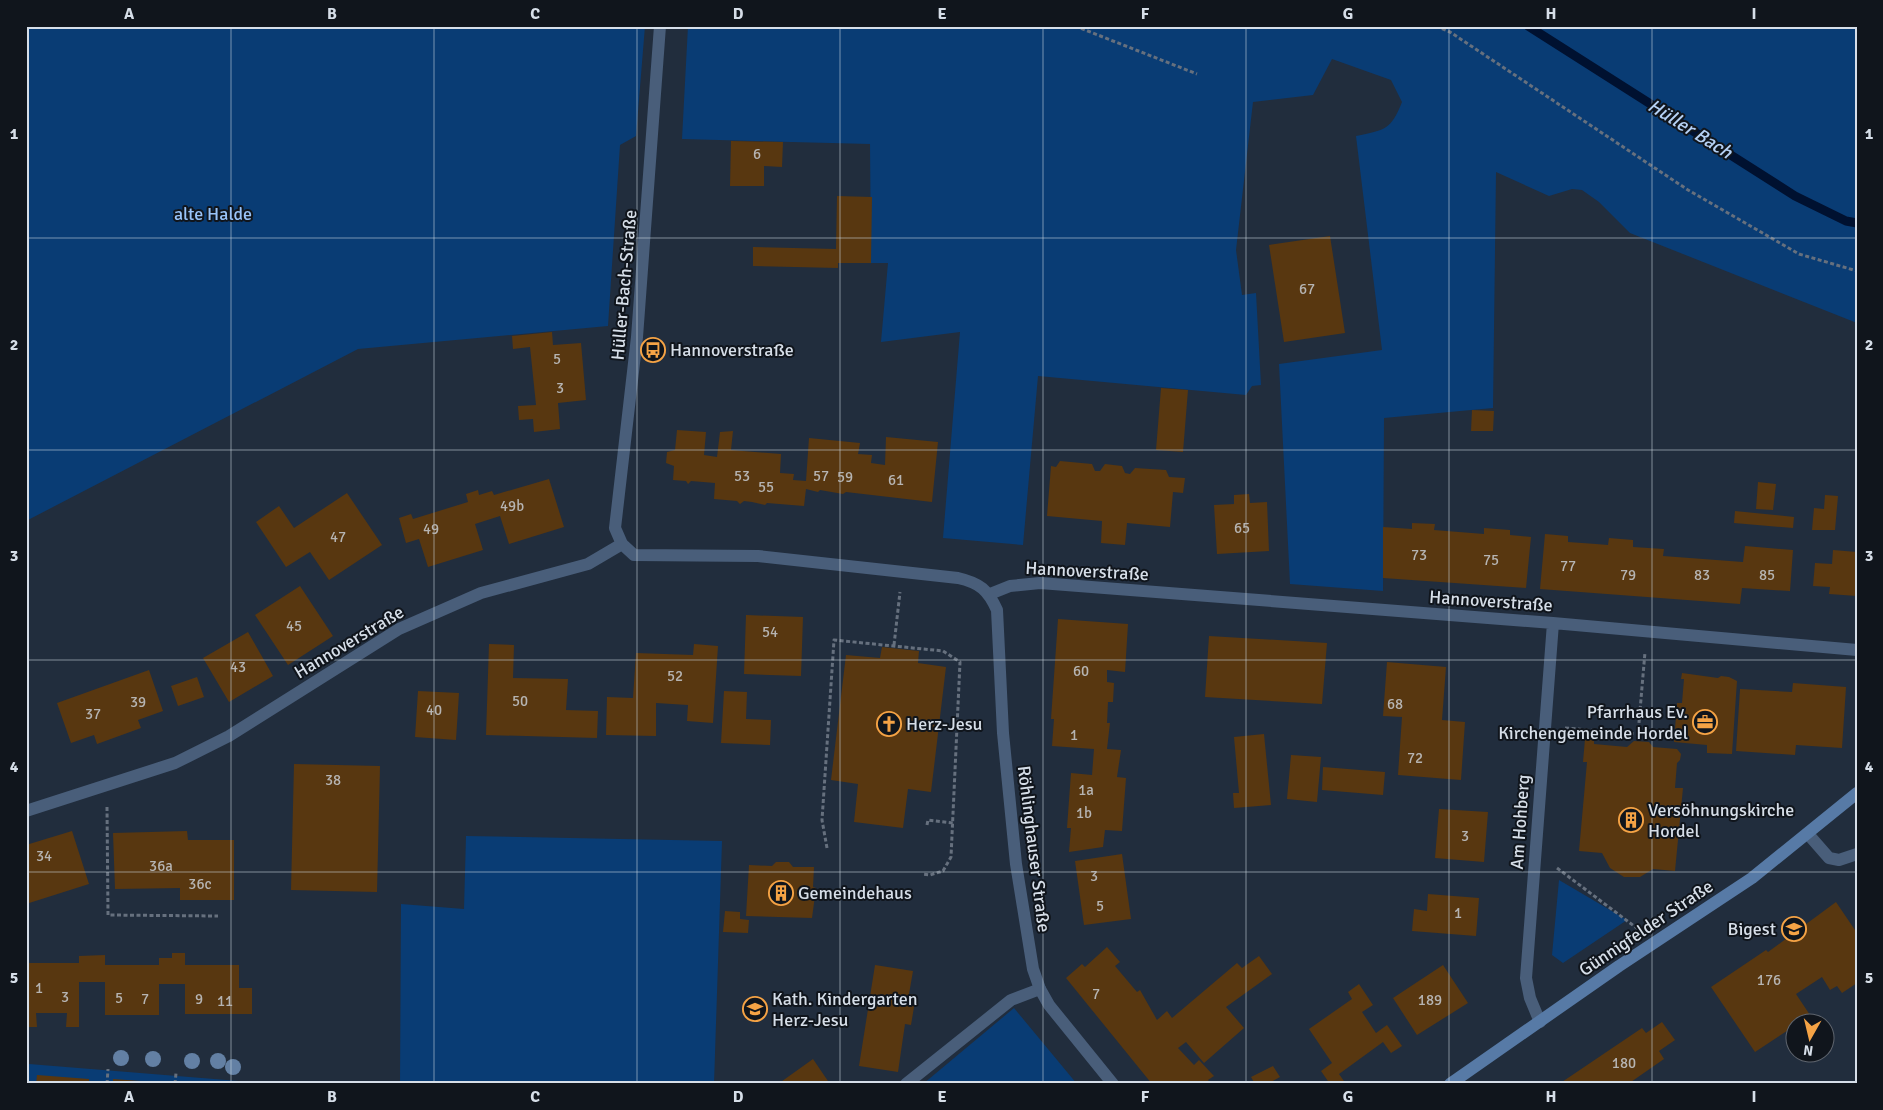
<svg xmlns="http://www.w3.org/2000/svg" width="1883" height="1110" viewBox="0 0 1883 1110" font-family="Signika,sans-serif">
  <rect width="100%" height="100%" fill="#212d3d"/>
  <path fill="#093c74" d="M 26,26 L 645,26 L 636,136 L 620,145 L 608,326 L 358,349 L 26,521 Z
    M 688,26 L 1857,26 L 1857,323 L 1630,233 L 1599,202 L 1582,190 L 1572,189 L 1549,196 L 1496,172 L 1493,408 L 1384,418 L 1383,591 L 1290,584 L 1279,364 L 1382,350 L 1356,136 C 1385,130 1391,130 1402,102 L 1391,80 L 1332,59 L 1313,95 L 1253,102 L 1236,250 L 1242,295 L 1256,293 L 1261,385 L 1252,386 L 1246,395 L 1038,376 L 1023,545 L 943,538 L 960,332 L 881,342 L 888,263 L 871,263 L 870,144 L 682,139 Z
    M 466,836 L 722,841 L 714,1084 L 400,1084 L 401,904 L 464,909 Z
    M 1559,880 L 1627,920 L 1563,963 L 1552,955 Z
    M 1014,1008 L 1077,1084 L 923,1084 Z
    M 29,1064 L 251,1082 L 251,1084 L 26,1084 Z"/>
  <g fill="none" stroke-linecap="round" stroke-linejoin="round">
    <path stroke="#001130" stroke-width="9" d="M 1528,26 L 1795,196 L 1846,221 L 1857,223"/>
  </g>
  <path fill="#583710" d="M 731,141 L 783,142 L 782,167 L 764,166 L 764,186 L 730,186 Z
    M 837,196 L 872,197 L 871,263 L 838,263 L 838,268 L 753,266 L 753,247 L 836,249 Z
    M 1330,236 L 1345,333 L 1284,342 L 1269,245 Z
    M 552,332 L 553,345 L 581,343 L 586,400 L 558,403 L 560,429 L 534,432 L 533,419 L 519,420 L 518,406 L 536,405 L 530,347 L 513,349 L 512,336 Z
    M 1161,388 L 1188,390 L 1183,452 L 1156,450 Z
    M 1472,410 L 1494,411 L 1493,431 L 1471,431 Z
    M 677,430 L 706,432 L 704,455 L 717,457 L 720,432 L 733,431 L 731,450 L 781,454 L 780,473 L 794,474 L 793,480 L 806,481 L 809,438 L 860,443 L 858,454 L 872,455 L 871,463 L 885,465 L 886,437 L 938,442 L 932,502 L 846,492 L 843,494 L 820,490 L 818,492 L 806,489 L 804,506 L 767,503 L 765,505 L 752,502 L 744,501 L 740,504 L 737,501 L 714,499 L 715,483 L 691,481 L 688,484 L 686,481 L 673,480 L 674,466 L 666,463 L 667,452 L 675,450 Z
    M 1060,461 L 1092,464 L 1095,471 L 1100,471 L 1105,464 L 1122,466 L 1125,473 L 1130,474 L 1135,468 L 1166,470 L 1169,477 L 1185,478 L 1183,493 L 1173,492 L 1170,527 L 1127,523 L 1125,545 L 1101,543 L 1102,521 L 1047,516 L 1051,466 L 1056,467 Z
    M 549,479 L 564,527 L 509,544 L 500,516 L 475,524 L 483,550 L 428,567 L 419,539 L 406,543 L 399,518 L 411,514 L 413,519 L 468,502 L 466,494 L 478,490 L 479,495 L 492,491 L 494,495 Z
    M 1758,482 L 1776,484 L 1773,510 L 1756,509 Z
    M 347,493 L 382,545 L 329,580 L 310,552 L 286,567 L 256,522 L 279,506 L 294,528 Z
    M 1249,494 L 1250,503 L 1267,502 L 1269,551 L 1217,554 L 1214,505 L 1234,504 L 1234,495 Z
    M 1825,495 L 1838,496 L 1835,530 L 1812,530 L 1814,508 L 1824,509 Z
    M 1735,511 L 1794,517 L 1793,528 L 1734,523 Z
    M 1412,523 L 1435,524 L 1434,530 L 1484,534 L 1484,528 L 1510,530 L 1510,535 L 1531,537 L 1526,588 L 1383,578 L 1383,527 L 1412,529 Z
    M 1545,534 L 1568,536 L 1568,542 L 1596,544 L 1608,545 L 1609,538 L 1633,540 L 1633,547 L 1664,549 L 1663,556 L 1743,562 L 1745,546 L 1793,550 L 1790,591 L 1742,588 L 1740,604 L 1540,589 Z
    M 1833,550 L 1857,552 L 1857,596 L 1829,594 L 1830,587 L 1813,586 L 1815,563 L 1832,564 Z
    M 300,586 L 333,636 L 288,665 L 255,615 Z
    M 746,615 L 803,617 L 801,676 L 744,674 Z
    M 1058,619 L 1128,624 L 1125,672 L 1107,670 L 1107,682 L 1114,683 L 1113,702 L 1108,702 L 1107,723 L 1110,723 L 1107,749 L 1121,750 L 1117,777 L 1126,778 L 1122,831 L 1105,830 L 1103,847 L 1069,852 L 1071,828 L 1067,828 L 1071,773 L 1092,775 L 1094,749 L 1052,746 L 1054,719 L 1051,719 Z
    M 248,632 L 273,676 L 229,702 L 203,658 Z
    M 1209,636 L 1327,643 L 1322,704 L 1205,697 Z
    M 489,644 L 514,645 L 513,678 L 568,679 L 566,710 L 598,711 L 597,738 L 486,735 Z
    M 694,644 L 718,646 L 713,723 L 687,721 L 688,705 L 656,703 L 656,736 L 606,735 L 607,697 L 633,698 L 636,653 L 693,655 Z
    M 882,647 L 919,651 L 918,663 L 946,667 L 931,792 L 908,789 L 903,828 L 854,822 L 858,784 L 831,780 L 846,655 L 880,658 Z
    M 1387,662 L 1446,667 L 1442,720 L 1465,722 L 1461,780 L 1398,775 L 1402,717 L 1383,716 Z
    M 149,670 L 163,711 L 138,720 L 141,728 L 97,744 L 94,735 L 71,743 L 57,703 Z
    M 1682,673 L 1718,678 L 1721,676 L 1729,677 L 1737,681 L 1732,754 L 1707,753 L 1707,745 L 1674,742 L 1677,703 L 1682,703 L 1684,679 L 1681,679 Z
    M 197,677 L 204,697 L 178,706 L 171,686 Z
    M 1793,683 L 1846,687 L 1842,748 L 1796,745 L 1795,755 L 1736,751 L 1740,689 L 1792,692 Z
    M 418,691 L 459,693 L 456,740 L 415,737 Z
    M 724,691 L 747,692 L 746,719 L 771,720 L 770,745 L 721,743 Z
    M 1264,734 L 1271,805 L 1234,808 L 1233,793 L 1239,793 L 1234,737 Z
    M 1585,739 L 1594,740 L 1594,744 L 1627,747 L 1634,741 L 1649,742 L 1653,747 L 1677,749 L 1681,754 L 1680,760 L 1677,763 L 1675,788 L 1683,788 L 1675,871 L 1653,869 L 1640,877 L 1624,877 L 1610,868 L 1602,853 L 1579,851 L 1587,762 L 1583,762 Z
    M 1291,755 L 1321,757 L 1317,802 L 1287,799 Z
    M 294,764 L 380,766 L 377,892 L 291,890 Z
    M 1323,767 L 1385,772 L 1383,795 L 1322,790 Z
    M 1439,809 L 1488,812 L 1484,862 L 1435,858 Z
    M 72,831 L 89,884 L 26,904 L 26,845 Z
    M 187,831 L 188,840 L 234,840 L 234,900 L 180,900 L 180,888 L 115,889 L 113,833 Z
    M 1122,854 L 1131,919 L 1084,925 L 1075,861 Z
    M 776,862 L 789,862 L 793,867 L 814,867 L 813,887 L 816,888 L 812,918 L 746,916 L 749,865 L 772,866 Z
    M 1428,894 L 1479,898 L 1476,936 L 1412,931 L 1414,909 L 1427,911 Z
    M 1836,902 L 1857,933 L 1857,983 L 1842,993 L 1837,986 L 1830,990 L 1822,977 L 1796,994 L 1810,1015 L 1796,1022 L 1796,1025 L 1755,1052 L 1711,987 L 1766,950 L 1768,952 Z
    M 725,911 L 740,912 L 740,919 L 749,920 L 748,933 L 723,932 Z
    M 1107,947 L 1120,962 L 1115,966 L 1137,992 L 1140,990 L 1157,1020 L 1167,1011 L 1172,1018 L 1237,963 L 1242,968 L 1259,956 L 1272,974 L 1226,1007 L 1244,1028 L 1204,1063 L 1186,1042 L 1178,1048 L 1194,1065 L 1199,1060 L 1214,1076 L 1208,1080 L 1211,1084 L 1152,1084 L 1066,978 L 1082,964 L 1085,967 Z
    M 172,953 L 185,953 L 185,965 L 239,965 L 239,988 L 252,988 L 252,1014 L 185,1014 L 185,984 L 159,984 L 159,1015 L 105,1015 L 105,982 L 79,982 L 79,1027 L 66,1027 L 67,1013 L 36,1013 L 37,1027 L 26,1027 L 26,963 L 79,963 L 79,956 L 105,955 L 105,965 L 159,965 L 159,958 L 172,958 Z
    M 875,965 L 913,971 L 909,994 L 916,995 L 911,1025 L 905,1024 L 898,1072 L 859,1066 Z
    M 1443,965 L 1468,1003 L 1417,1035 L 1393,998 Z
    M 1359,984 L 1373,1005 L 1362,1012 L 1376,1033 L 1387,1025 L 1402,1046 L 1391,1053 L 1383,1042 L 1339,1074 L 1346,1084 L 1330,1084 L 1321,1071 L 1332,1063 L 1309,1029 L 1352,999 L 1348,992 Z
    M 1662,1022 L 1675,1040 L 1659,1051 L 1664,1059 L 1628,1084 L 1559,1084 L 1642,1028 L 1646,1033 Z
    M 813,1059 L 830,1084 L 778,1084 Z
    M 1273,1066 L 1280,1077 L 1267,1084 L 1255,1084 L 1251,1077 Z
    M 37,1075 L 89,1079 L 89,1084 L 36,1084 Z
    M 113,1079 L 154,1082 L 153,1084 L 113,1084 Z"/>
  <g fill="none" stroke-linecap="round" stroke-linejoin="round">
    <path stroke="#66707e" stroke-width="3" stroke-dasharray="4 2.5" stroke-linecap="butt" d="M 1075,26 L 1197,74
      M 1436,26 L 1450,32 L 1688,190 L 1799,254 L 1857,271
      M 894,645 L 900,592
      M 1565,728 L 1638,734 L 1645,652
      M 107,807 L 108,915 L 218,916
      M 927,825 L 928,820 L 953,823
      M 827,848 L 822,820 L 834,640 L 943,651 L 960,662 L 951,857 L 943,871 L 930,875 L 922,874
      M 1557,868 L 1638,929
      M 107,1084 L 108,1069
      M 175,1084 L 176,1073"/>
    <path stroke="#495e7a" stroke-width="12" d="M 1808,834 L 1829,858 L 1839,860 L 1857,854
      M 906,1084 L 1011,1000 L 1040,989"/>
    <path stroke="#495e7a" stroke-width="12" d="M 660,26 L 637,337 L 615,528 L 622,544 L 634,555 L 758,556 L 958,578 C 980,583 988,590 997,610 L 1003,733 L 1016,864 L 1033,969 L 1040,989 L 1049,1005 L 1113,1084
      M 990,594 L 1010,586 L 1040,583 L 1553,623 L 1857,650
      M 26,811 L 175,763 L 229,736 L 399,629 L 481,593 L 588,564 L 622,544
      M 1540,1022 L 1530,998 L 1526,978 L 1553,623"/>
    <path stroke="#577aa6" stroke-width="12" d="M 1450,1084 L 1619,966 L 1752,878 L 1857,793"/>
  </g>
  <g fill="#6380a4">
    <circle cx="121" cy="1058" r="8"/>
    <circle cx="153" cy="1059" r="8"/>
    <circle cx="192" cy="1061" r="8"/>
    <circle cx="218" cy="1061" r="8"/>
    <circle cx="233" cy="1067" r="8"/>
  </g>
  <path fill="none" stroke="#d6dee8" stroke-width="1" stroke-opacity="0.55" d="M 231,26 L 231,1084M 434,26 L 434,1084M 637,26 L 637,1084M 840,26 L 840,1084M 1043,26 L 1043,1084M 1246,26 L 1246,1084M 1449,26 L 1449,1084M 1652,26 L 1652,1084M 26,238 L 1857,238M 26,450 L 1857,450M 26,660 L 1857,660M 26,872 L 1857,872"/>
  <defs>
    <symbol id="bus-ring" viewBox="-11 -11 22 22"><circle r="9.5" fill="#10151c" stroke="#f5a345" stroke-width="1.5"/><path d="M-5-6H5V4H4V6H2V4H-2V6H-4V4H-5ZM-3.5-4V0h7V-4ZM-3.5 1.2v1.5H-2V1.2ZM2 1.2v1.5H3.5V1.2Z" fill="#f5a345"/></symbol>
    <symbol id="office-ring" viewBox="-11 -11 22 22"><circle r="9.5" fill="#10151c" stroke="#f5a345" stroke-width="1.5"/><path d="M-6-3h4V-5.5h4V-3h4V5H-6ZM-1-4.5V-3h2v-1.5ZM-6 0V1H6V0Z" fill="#f5a345"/></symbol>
    <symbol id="church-ring" viewBox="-11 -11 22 22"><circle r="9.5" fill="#10151c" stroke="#f5a345" stroke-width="1.5"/><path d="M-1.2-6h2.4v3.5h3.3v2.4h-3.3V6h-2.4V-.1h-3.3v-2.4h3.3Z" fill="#f5a345"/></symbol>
    <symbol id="building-ring" viewBox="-11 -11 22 22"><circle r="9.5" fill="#10151c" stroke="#f5a345" stroke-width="1.5"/><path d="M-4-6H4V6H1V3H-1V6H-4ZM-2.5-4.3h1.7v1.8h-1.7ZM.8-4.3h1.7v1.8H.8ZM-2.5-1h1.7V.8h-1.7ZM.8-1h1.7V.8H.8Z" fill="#f5a345"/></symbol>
    <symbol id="university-ring" viewBox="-11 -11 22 22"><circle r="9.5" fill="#10151c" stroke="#f5a345" stroke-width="1.5"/><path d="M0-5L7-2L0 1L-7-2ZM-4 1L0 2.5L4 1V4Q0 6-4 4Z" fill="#f5a345"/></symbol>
    <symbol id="school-ring" viewBox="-11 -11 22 22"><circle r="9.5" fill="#10151c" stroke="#f5a345" stroke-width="1.5"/><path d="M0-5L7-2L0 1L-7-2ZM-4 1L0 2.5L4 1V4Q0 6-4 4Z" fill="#f5a345"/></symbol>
  </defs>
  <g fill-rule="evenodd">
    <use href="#bus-ring" x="639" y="336" width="28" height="28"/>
    <use href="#office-ring" x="1691" y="708" width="28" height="28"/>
    <use href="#church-ring" x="875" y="710" width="28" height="28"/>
    <use href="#building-ring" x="1617" y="806" width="28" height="28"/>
    <use href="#building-ring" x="767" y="879" width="28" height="28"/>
    <use href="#university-ring" x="1780" y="915" width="28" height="28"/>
    <use href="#school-ring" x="741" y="995" width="28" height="28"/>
  </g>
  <g text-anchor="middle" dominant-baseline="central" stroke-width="4" stroke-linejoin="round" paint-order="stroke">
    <g font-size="15" fill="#b6b4b2">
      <text x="757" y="154">6</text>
      <text x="1307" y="289">67</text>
      <text x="557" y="359">5</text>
      <text x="560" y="388">3</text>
      <text x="742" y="476">53</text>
      <text x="821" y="476">57</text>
      <text x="845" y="477">59</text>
      <text x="896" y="480">61</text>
      <text x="766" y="487">55</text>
      <text x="512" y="506">49b</text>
      <text x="1242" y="528">65</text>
      <text x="431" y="529">49</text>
      <text x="338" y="537">47</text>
      <text x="1419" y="555">73</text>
      <text x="1491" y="560">75</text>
      <text x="1568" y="566">77</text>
      <text x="1628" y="575">79</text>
      <text x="1702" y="575">83</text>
      <text x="1767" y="575">85</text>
      <text x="294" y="626">45</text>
      <text x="770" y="632">54</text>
      <text x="238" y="667">43</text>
      <text x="1081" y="671">60</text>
      <text x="675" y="676">52</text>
      <text x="520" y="701">50</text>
      <text x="138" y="702">39</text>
      <text x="1395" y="704">68</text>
      <text x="434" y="710">40</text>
      <text x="93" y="714">37</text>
      <text x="1074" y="735">1</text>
      <text x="1415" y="758">72</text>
      <text x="333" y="780">38</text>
      <text x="1086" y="790">1a</text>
      <text x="1084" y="813">1b</text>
      <text x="1465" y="836">3</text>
      <text x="44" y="856">34</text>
      <text x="161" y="866">36a</text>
      <text x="1094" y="876">3</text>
      <text x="200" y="884">36c</text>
      <text x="1100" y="906">5</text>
      <text x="1458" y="913">1</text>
      <text x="1769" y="980">176</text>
      <text x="39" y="988">1</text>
      <text x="1096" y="994">7</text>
      <text x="65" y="997">3</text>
      <text x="119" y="998">5</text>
      <text x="145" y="999">7</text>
      <text x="199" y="999">9</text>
      <text x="1430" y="1000">189</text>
      <text x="225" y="1001">11</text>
      <text x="1624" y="1063">180</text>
    </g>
    <g font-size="18" fill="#99c3f8" stroke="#10151c">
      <text x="213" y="214">alte Halde</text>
    </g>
    <g font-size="18" fill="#d6dee8" stroke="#10151c">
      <text transform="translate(624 285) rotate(-85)">Hüller-Bach-Straße</text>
      <text transform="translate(1087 571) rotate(3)">Hannoverstraße</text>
      <text transform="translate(1491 601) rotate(4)">Hannoverstraße</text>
      <text transform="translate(349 642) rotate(-31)">Hannoverstraße</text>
      <text transform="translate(1520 822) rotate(-86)">Am Hohberg</text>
      <text transform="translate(1034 849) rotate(83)">Röhlinghauser Straße</text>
      <text transform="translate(1646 928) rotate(-34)">Günnigfelder Straße</text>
    </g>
    <g font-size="18" fill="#d6dee8" stroke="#10151c" text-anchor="start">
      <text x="670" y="350">Hannoverstraße</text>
      <text x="1688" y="712" text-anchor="end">Pfarrhaus Ev.<tspan x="1688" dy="21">Kirchengemeinde Hordel</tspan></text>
      <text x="906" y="724">Herz-Jesu</text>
      <text x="1648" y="810">Versöhnungskirche<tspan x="1648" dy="21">Hordel</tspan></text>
      <text x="798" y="893">Gemeindehaus</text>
      <text x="1776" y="929" text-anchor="end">Bigest</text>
      <text x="772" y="999">Kath. Kindergarten<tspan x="772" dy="21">Herz-Jesu</tspan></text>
    </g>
    <g font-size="19" font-style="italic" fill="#b5d1f5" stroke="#10151c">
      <text transform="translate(1690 129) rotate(32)">Hüller Bach</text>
    </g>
  </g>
  <rect width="1883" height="1110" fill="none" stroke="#10151c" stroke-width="55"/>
  <g transform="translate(1810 1038) rotate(188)"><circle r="24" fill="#10151c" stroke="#5f656e"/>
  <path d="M0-4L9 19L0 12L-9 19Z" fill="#f5a345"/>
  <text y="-8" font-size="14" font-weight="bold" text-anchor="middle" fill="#d6dee8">N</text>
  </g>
  <rect x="28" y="28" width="1828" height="1054" fill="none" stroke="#d6dee8" stroke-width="2"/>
  <g font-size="16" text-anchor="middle" font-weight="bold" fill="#d6dee8">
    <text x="129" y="19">A</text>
    <text x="332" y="19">B</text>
    <text x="535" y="19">C</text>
    <text x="738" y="19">D</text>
    <text x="942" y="19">E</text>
    <text x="1145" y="19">F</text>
    <text x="1348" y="19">G</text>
    <text x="1551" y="19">H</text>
    <text x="1754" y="19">I</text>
    <text x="14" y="139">1</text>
    <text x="1869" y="139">1</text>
    <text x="14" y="350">2</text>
    <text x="1869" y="350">2</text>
    <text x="14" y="561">3</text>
    <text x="1869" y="561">3</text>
    <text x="14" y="772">4</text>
    <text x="1869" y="772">4</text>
    <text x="14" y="983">5</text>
    <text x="1869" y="983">5</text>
    <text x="129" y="1102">A</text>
    <text x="332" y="1102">B</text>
    <text x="535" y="1102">C</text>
    <text x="738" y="1102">D</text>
    <text x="942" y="1102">E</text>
    <text x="1145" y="1102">F</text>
    <text x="1348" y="1102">G</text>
    <text x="1551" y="1102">H</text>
    <text x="1754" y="1102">I</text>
  </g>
</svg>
